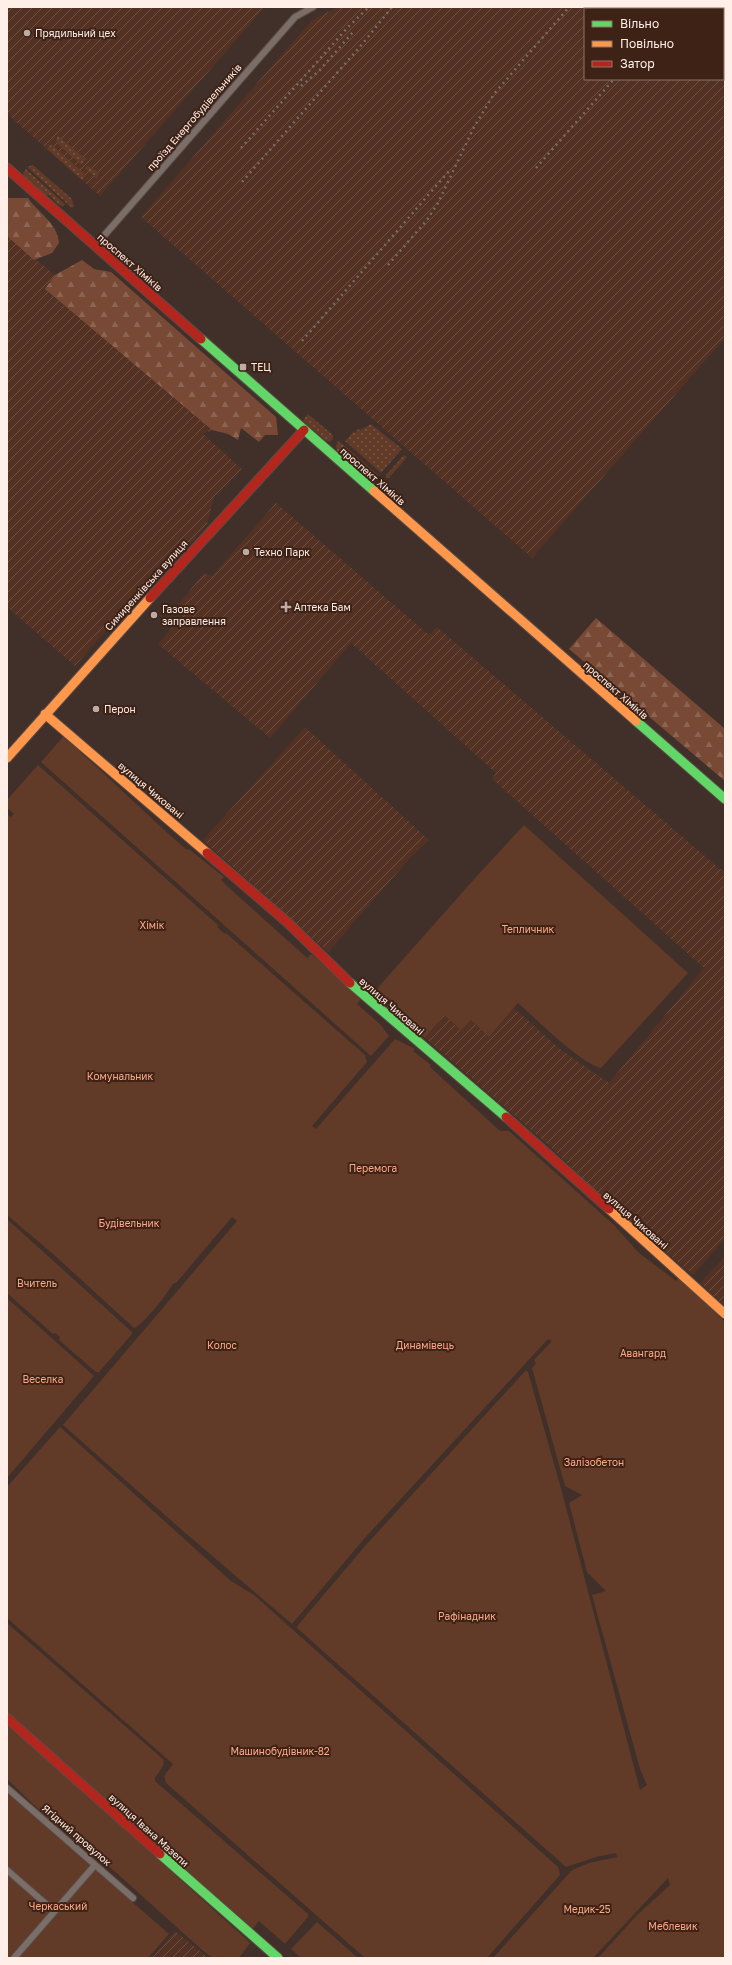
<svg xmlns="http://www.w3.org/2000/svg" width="732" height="1965" viewBox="0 0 732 1965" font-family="'Golos Text',sans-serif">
  <defs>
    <pattern id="industrial-furrows" width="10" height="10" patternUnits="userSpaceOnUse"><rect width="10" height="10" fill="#533123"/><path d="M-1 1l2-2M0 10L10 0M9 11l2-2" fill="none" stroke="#6d4f43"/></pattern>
    <pattern id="grass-dots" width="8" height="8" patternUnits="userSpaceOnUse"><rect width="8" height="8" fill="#613a28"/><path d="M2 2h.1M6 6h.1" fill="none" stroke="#795747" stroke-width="1.8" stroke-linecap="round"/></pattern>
    <pattern id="forest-firs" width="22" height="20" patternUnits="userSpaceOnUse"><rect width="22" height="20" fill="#784935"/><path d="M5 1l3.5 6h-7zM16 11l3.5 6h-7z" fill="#8c6452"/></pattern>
  </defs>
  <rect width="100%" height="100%" fill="#403029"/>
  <path fill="url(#industrial-furrows)" fill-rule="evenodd" d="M 7,7 L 265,7 L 100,196 L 7,114 Z
    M 338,7 L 725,7 L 725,338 L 532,558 L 141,217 L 312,20 ZM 585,9 L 723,9 L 723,79 L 585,79 Z
    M 7,236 L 55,275 L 45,289 L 212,430 L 203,434 L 242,469 L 214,497 L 207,524 L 175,562 L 166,562 L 75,666 L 7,607 Z
    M 276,503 L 429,635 L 437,627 L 720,869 L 725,871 L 725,1239 L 693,1275 L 609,1204 L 545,1142 L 425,1038 L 444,1015 L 458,1027 L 471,1020 L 489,1037 L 514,1008 L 560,1049 L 609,1083 L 704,968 L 492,779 L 496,773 L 351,643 L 270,738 L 158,644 L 185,613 L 178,605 L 204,573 L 212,576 Z
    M 305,727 L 429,840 L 410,858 L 328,952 L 203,840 Z
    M 725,1256 L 725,1306 L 700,1283 Z
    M 175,1931 L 199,1950 L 208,1958 L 152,1958 Z"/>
  <path fill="url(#grass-dots)" d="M 58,136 L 86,159 L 81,165 L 58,144 L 56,140 Z
    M 51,144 L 86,175 L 82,180 L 47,149 Z
    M 33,165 L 72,199 L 74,206 L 72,208 L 27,167 Z
    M 88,166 L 100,173 L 96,178 L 85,168 Z
    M 26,169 L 65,204 L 64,206 L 59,205 L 49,195 L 45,196 L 25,178 L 23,173 Z
    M 308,414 L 333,435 L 333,439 L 329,442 L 325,440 L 304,422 L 303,420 Z
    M 371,424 L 402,449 L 381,473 L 345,441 L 354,431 L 355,433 L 358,429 L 360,430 Z
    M 339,441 L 378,475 L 373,482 L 337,451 L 336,445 Z
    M 404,455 L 407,457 L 389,478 L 386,478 L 386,475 Z"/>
  <path fill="url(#forest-firs)" d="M 7,198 L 28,198 C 39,214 57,222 59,243 L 52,253 L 34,260 L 7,236 Z
    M 82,260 L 94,269 L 111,272 L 276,417 L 278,435 L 265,435 L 259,442 L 241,428 L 238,440 L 228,434 L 212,430 L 45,289 L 55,275 Z
    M 596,618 L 725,729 L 725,781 L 569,649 Z"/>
  <path fill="#613a28" d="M 63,737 L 76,748 L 77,747 L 81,750 L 80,752 C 114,782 150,818 187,850 L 189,849 L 224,877 L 221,880 L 227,886 L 307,958 L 311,954 L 361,999 L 357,1004 L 380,1024 L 389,1036 L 371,1056 L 41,762 Z
    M 38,765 L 219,926 L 217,927 L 225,934 L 226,933 L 365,1055 L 367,1062 L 312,1126 L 316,1129 L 395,1039 L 415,1049 L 413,1051 L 431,1065 L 430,1067 L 500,1131 L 509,1131 L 615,1226 L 639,1253 L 676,1281 L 679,1277 L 725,1322 L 725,1958 L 598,1958 L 637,1915 L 670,1885 L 668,1878 L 593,1958 L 493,1958 L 572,1870 L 589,1863 L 617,1857 L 616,1853 L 596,1857 L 566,1867 L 297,1628 L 298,1625 L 365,1546 L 526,1370 L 528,1372 L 562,1492 L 640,1790 L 647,1785 L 640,1769 L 592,1595 L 606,1591 L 587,1572 L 569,1503 L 582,1495 L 565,1486 L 532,1368 L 536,1364 L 534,1360 L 552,1341 L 548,1339 L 364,1539 L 292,1624 L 183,1531 L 63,1425 L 237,1221 L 232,1217 L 177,1282 L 173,1284 C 167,1294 145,1323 134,1328 L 53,1254 L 7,1215 L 7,814 L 11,817 L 14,814 L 7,808 L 7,800 Z
    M 524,825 L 688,973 L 601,1068 C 581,1064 535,1018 518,1003 L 489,1037 L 471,1020 L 461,1030 L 444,1015 L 425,1038 L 374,992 L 476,877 Z
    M 7,1219 L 132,1332 L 132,1334 L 99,1372 L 96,1372 L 59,1340 L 60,1337 L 55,1333 L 53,1334 L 7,1293 Z
    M 7,1298 L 94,1376 L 7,1478 Z
    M 60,1427 L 231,1581 L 254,1595 L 558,1867 L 560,1875 L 487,1958 L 365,1958 L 166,1783 L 164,1776 L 173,1764 L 7,1618 L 7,1487 Z
    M 7,1623 L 164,1760 L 163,1766 L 155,1778 L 155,1781 L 308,1914 L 308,1917 L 285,1944 L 259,1921 L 252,1930 L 7,1712 Z
    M 7,1723 L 246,1939 L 250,1943 L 239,1958 L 213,1958 L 201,1949 L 101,1859 L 58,1825 L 56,1826 L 7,1779 Z
    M 7,1793 L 169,1934 L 148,1958 L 7,1958 Z
    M 317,1922 L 358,1958 L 301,1958 L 291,1949 Z"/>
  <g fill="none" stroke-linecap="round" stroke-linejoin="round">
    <defs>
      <path id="street" d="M 95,246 L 295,17 L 313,7
        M 7,1788 L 133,1898
        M 7,1870 L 54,1911
        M 14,1958 L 95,1865"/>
      <path id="fast" d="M 201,339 L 374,491
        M 636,721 L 725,799
        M 350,983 L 506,1117
        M 160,1854 L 278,1958"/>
      <path id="slow" d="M 374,491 L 636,721
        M 45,714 L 207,853
        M 7,758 L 150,598
        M 609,1209 L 725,1314"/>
      <path id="jam" d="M 7,168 L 201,339
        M 150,598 L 304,430
        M 207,853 L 287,922 L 350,983
        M 506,1117 L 609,1209
        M 7,1718 L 160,1854"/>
    </defs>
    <use href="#street" stroke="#594c46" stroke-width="8"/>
    <use href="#fast" stroke="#594c46" stroke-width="11"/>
    <use href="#slow" stroke="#594c46" stroke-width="11"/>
    <use href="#jam" stroke="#594c46" stroke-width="11"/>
    <use href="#street" stroke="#7b6d68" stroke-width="6"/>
    <use href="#fast" stroke="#63d668" stroke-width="9"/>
    <use href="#slow" stroke="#ff974d" stroke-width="9"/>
    <use href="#jam" stroke="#b3261e" stroke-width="9"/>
    <path stroke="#786c66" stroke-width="2.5" stroke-dasharray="2 4" stroke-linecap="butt" d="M 675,9 L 676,7
      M 301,86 L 319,71 L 353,32
      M 241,148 L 348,27 L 369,7
      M 536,168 L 614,79
      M 242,182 L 364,42 L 392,7
      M 388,265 L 427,220 L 438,203 L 474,127 L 494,94 L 569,7
      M 302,341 L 449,171"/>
  </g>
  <g fill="#bcaca5" stroke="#3f2216" stroke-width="1.5">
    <circle cx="27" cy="33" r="4"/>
    <rect x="239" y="363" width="8" height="8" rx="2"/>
    <circle cx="246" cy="552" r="4"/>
    <path d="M284 601h4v4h4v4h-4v4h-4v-4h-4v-4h4z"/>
    <circle cx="154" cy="615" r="4"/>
    <circle cx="96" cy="709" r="4"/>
  </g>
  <g text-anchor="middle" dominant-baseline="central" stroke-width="4" stroke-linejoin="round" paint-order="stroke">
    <g font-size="10" fill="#ffefe8" stroke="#3f2216" text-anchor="start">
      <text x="35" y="33">Прядильний цех</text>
      <text x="251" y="367">ТЕЦ</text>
      <text x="254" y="552">Техно Парк</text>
      <text x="294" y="607">Аптека Бам</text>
      <text x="162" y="609">Газове<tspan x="162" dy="12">заправлення</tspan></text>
      <text x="104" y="709">Перон</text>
    </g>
    <g font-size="10" fill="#ffefe8" stroke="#3f2216">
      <text transform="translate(194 117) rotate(-49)">проїзд Енергобудівельників</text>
      <text transform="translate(130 262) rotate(41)">проспект Хіміків</text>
      <text transform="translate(373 476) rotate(41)">проспект Хіміків</text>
      <text transform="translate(146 585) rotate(-48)">Симиренківська вулиця</text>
      <text transform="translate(616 690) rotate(41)">проспект Хіміків</text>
      <text transform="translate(151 790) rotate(40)">вулиця Чиковані</text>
      <text transform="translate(392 1006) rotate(41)">вулиця Чиковані</text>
      <text transform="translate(636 1220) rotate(41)">вулиця Чиковані</text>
      <text transform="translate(149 1830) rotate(42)">вулиця Івана Мазепи</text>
      <text transform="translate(77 1835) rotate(41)">Ягідний провулок</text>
    </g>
    <g font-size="10" fill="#fcaa88" stroke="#3f2216">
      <text x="152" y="925">Хімік</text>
      <text x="528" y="929">Тепличник</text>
      <text x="120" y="1076">Комунальник</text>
      <text x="373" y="1168">Перемога</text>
      <text x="129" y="1223">Будівельник</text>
      <text x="37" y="1283">Вчитель</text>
      <text x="222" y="1345">Колос</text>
      <text x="425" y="1345">Динамівець</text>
      <text x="643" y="1353">Авангард</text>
      <text x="43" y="1379">Веселка</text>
      <text x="594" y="1462">Залізобетон</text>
      <text x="467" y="1616">Рафінадник</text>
      <text x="280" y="1751">Машинобудівник-82</text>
      <text x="58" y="1906">Черкаський</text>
      <text x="587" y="1909">Медик-25</text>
      <text x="673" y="1926">Меблевик</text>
    </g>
  </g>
  <rect width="732" height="1965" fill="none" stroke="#ffefe8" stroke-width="16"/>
  <rect x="584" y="8" width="140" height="72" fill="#3f2216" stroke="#8c746a"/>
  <rect x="592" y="21" width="20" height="6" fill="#63d668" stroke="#8c746a"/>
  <text x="620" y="28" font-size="12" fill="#ffefe8">Вільно</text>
  <rect x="592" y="41" width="20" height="6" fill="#ff974d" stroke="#8c746a"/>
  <text x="620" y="48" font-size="12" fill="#ffefe8">Повільно</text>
  <rect x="592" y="61" width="20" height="6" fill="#b3261e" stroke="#8c746a"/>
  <text x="620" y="68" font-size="12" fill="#ffefe8">Затор</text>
</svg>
